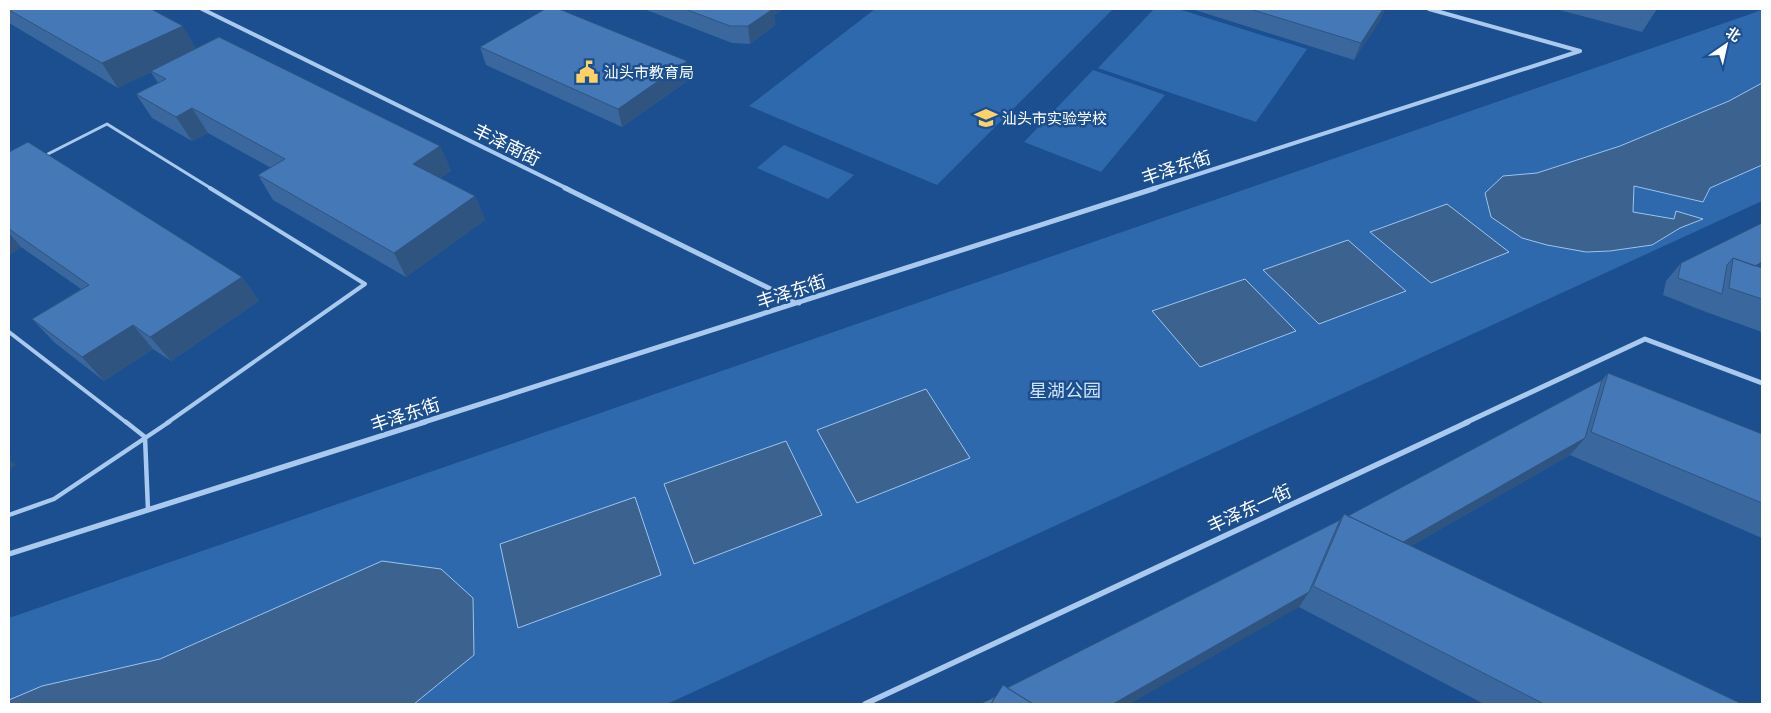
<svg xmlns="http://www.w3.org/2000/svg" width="1771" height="713" viewBox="0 0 1771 713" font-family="'Exo 2','Noto Sans SC',sans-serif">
  <rect width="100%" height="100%" fill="#1b4f8f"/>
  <path fill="#2e69ad" d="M 875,9 L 1113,9 L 937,185 L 749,106 Z
    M 1154,9 L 1178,9 L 1307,49 L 1256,122 L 1098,68 Z
    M 1762,10 L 1762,83 L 1729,101 L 1620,146 L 1537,173 L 1503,176 L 1586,252 L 1610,251 L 1652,245 L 1680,228 L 1702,219 L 1676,212 L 1674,219 L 1633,212 L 1634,186 L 1703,202 L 1710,188 L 1762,165 L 1762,201 L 667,704 L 414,704 L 474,655 L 441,569 L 382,561 L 160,659 L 42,686 L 9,700 L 9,618 Z
    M 1093,70 L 1165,95 L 1101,172 L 1024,142 Z
    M 784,145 L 854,175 L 828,199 L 757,168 Z"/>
  <path fill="#3c6290" stroke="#9cc4f0" d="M 1762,83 L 1762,165 L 1710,188 L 1703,202 L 1634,186 L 1633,212 L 1674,219 L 1676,211 L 1703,219 L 1680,228 L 1652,245 L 1610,251 L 1586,252 L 1547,245 L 1522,238 L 1491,217 L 1485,193 L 1503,176 L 1537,173 L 1620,146 L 1729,101 Z
    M 1447,204 L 1509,252 L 1431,283 L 1370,232 Z
    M 1348,240 L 1406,291 L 1319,324 L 1263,270 Z
    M 1245,279 L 1296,331 L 1200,367 L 1152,311 Z
    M 926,389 L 970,458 L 857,503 L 817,430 Z
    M 786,441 L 822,515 L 694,564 L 664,484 Z
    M 635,497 L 661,575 L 518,628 L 500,544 Z
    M 382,561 L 441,569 L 473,598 L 474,655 L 414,704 L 9,704 L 9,700 L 42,686 L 160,659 Z"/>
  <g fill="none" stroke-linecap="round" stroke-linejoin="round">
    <path stroke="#a9c9ee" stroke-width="3" d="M 44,156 L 107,124 L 212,189"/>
    <path stroke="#a9c9ee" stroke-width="4" d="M 9,332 L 127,423
      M 167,423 L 365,284 L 210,188"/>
    <path stroke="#a9c9ee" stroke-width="4.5" d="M 126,422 L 145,437 L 148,510
      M 9,515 L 54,499 L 169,422"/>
    <path stroke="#a9c9ee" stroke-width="4" d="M 202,9 L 568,189
      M 1429,9 L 1580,51
      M 1152,189 L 1580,51"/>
    <path stroke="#a9c9ee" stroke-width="5" d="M 565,188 L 799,303
      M 421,423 L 1156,188
      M 1465,423 L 1645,339 L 1762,383"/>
    <path stroke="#a9c9ee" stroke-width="5.5" d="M 9,554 L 425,422
      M 865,704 L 1468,422"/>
  </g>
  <path fill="#3a679d" d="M 9,9 L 196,48 L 440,146 L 451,171 L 440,178 L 475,196 L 485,220 L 406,277 L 273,200 L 258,175 L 271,168 L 208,133 L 192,141 L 152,118 L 136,94 L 158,83 L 151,72 L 118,88 L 9,23 Z
    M 644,9 L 783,9 L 774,15 L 775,25 L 750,44 L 732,43 Z
    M 1195,9 L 1385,9 L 1380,20 L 1354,60 L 1195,10 Z
    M 1556,9 L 1657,9 L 1642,32 Z
    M 480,47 L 687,61 L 690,79 L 622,127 L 486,65 Z
    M 9,152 L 242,277 L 259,301 L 171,361 L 153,349 L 104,381 L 55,343 L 32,319 L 81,289 L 21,247 L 9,255 Z
    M 1762,223 L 1762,332 L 1706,312 L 1663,295 L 1666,281 L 1681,263 Z
    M 1608,373 L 1762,434 L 1762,538 L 1570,455 L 1411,546 L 1742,704 L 1484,704 L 1299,607 L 995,697 L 1007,688 L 1340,520 L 1344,514 L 1348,516 L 1602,380 Z"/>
  <path fill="#305480" d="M 764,9 L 783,9 L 774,15 L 775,25 L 750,44 L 748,26 Z
    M 1383,9 L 1385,9 L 1380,20 L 1354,60 L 1361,43 Z
    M 183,26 L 197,50 L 151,71 L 151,72 L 118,88 L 102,63 Z
    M 687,61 L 690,79 L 622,127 L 618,109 Z
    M 192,108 L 208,133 L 192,141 L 176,117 Z
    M 440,146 L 451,171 L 424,188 L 413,164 Z
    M 475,196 L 485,220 L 406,277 L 394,253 Z
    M 9,233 L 21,247 L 9,255 Z
    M 1762,262 L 1762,271 L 1744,271 Z
    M 242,277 L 259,301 L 171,361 L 150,337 Z
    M 133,325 L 153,349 L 104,381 L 82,357 Z
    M 1585,438 L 1570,455 L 1383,562 L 1395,546 Z
    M 9,459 L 16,465 L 9,470 Z
    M 1309,592 L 1299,607 L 1130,704 L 1113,704 Z"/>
  <path fill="#4478b7" stroke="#305480" d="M 9,9 L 151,9 L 183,26 L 102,63 L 9,10 Z
    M 545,9 L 559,9 L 687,61 L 618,109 L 480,47 Z
    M 685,9 L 773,9 L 748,26 L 730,26 Z
    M 1250,9 L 1383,9 L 1361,43 Z
    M 219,37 L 440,146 L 413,164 L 475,196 L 394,253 L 258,175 L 285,159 L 192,108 L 176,117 L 136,94 L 166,79 L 151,71 Z
    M 28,142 L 242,277 L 150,337 L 133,325 L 82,357 L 32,319 L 89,285 L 9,229 L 9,152 Z
    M 1762,223 L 1762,262 L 1755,266 L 1733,258 L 1727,265 L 1722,294 L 1678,278 L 1681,263 Z
    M 1733,258 L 1762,268 L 1762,299 L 1729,288 Z
    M 1608,373 L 1762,434 L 1762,503 L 1591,432 Z
    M 1602,380 L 1585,438 L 1403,542 L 1348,516 Z
    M 1344,514 L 1742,704 L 1544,704 L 1313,586 Z
    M 1340,520 L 1309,592 L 1113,704 L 1033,704 L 1007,688 Z
    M 1003,685 L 1033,704 L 991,704 Z
    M 995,697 L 991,704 L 980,704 Z"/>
  <defs>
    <symbol id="civic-bare" viewBox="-9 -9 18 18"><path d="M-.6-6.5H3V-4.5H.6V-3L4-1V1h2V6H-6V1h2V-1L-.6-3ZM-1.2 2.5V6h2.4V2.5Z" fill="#ffd166" stroke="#1b4f8f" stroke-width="2.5" paint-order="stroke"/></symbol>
    <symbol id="school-bare" viewBox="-9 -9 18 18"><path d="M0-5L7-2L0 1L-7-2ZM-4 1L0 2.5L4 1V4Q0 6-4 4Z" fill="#ffd166" stroke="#1b4f8f" stroke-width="2.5" paint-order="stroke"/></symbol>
  </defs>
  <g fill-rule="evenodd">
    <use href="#civic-bare" x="571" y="56" width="32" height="32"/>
    <use href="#school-bare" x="970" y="102" width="32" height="32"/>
  </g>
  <g text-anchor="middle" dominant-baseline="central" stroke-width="5" stroke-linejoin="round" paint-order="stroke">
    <g font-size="15" fill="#fff" stroke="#1b4f8f" text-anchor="start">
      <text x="604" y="72">汕头市教育局</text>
      <text x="1002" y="118">汕头市实验学校</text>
    </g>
    <g font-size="18" fill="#fff" stroke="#1b4f8f">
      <text transform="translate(507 144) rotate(26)">丰泽南街</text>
      <text transform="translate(1176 167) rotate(-18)">丰泽东街</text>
      <text transform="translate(791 291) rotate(-18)">丰泽东街</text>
      <text transform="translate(405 414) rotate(-18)">丰泽东街</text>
      <text transform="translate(1249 508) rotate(-25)">丰泽东一街</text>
    </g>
    <g font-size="18" fill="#cfe3fa" stroke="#1b4f8f">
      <text x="1065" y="390">星湖公园</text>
    </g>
  </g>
  <rect width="1771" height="713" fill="none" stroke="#ffffff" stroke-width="20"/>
  <g transform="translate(1726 45) rotate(34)" stroke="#1b4f8f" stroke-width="4" paint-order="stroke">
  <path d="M0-4L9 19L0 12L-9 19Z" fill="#ffffff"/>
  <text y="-8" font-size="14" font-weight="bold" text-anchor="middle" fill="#ffffff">北</text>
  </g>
</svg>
